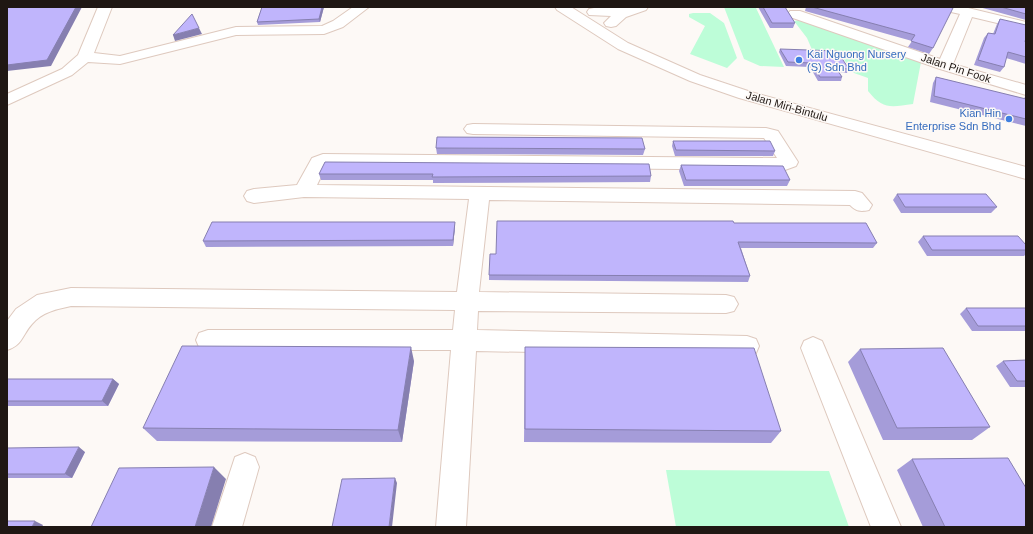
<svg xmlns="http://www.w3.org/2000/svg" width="1033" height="534" viewBox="0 0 1033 534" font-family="Arial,sans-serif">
  <rect width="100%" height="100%" fill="#fdf9f6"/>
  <path fill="#bdfdd8" d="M 724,7 L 756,8 L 784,67 L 760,66 L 744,59 Z
    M 693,13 L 710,13 L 724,23 L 737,58 L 727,68 L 690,54 L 705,26 L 689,17 L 689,14 Z
    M 800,20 L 921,62 L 913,104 C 891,107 883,110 868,91 L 868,78 L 854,73 L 839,53 L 813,52 L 807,38 L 794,21 Z
    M 666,470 L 829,471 L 849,527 L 676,527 Z"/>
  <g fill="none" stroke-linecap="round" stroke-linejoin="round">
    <defs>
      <path id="minor" d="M 98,7 L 112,7 L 94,53 L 120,56 L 236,27 L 322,26 L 333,21 L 353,7 L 369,7 L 343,27 L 324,34 L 236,35 L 120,64 L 88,62 L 72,75 L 7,105 L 7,94 L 62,69 L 78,55 Z
        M 628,7 L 648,7 L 646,10 L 626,17 L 616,26 L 611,27 L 606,26 L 604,23 L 611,16 L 589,15 L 587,12 L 589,9 L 594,8 Z
        M 940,7 L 964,7 L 1026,22 L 1026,30 L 972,17 L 953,64 L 1026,85 L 1026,95 L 940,69 L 790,17 L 788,14 L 790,11 L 800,11 L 940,59 L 960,14 L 942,10 Z
        M 473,124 L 766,128 L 778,131 L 798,162 L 796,166 L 785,170 L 326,166 L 317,185 L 855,191 L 862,193 L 872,205 L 869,210 C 860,212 856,211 850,205 L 489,200 L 479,292 L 726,295 L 734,297 L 738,304 L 734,311 L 726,313 L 478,311 L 477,330 L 747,336 L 756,339 L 759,346 L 756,353 L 747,356 L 476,351 L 466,527 L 436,527 L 451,350 L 208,350 L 199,347 L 196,340 L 199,333 L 208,330 L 453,330 L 455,310 L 71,306 C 57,309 42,312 32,324 C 22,335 23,345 7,350 L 7,321 L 16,309 L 37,295 L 71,288 L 457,292 L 469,199 L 304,197 L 254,203 L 247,201 L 244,196 L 247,191 L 254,189 L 297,185 L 312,158 L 323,154 L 777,158 L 764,138 L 473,134 L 467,133 L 464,129 L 467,125 Z
        M 813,337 L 822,341 L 825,348 L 901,527 L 871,527 L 801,348 L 804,341 Z
        M 245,453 L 255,457 L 259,467 L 242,527 L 212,527 L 235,457 Z"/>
      <path id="highway" d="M 555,7 L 571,7 L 628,43 L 700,75 L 751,92 L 1026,167 L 1026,179 L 739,98 L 690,81 L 618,49 L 557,10 Z"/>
    </defs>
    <use href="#minor" stroke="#dec9be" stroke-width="2"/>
    <use href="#highway" stroke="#dec9be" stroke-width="2"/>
    <use href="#minor" fill="#fff" fill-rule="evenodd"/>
    <use href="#highway" fill="#fff" fill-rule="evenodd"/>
  </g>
  <path fill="#a59cd9" d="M 262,7 L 324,7 L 320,22 L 258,25 L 257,22 Z
    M 758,7 L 785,7 L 795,23 L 793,28 L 770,28 Z
    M 806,7 L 949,7 L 933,48 L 929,54 L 908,47 L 912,41 L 805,11 Z
    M 979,7 L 1026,7 L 1026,20 Z
    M 1000,19 L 1025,42 L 1026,43 L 1026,64 L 1006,58 L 1004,67 L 1000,72 L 974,65 L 984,38 L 988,33 L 993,34 L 997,24 Z
    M 780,49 L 849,69 L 847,73 L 839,72 L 842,77 L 841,81 L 818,81 L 810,67 L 786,66 L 779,52 Z
    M 936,77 L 1024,99 L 1026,94 L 1026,126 L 930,102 L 933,83 Z
    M 673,141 L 775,151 L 773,156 L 675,156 L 672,146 Z
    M 436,148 L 645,149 L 643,155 L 437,154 Z
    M 325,162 L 651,176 L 650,182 L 433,183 L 433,180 L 321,180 L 319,174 Z
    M 681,165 L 790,180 L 787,186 L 684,186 L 679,171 Z
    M 897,194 L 997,207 L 991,213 L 901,213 L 893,200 Z
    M 734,223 L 877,243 L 873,248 L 741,248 L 750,276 L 748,282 L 489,280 L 489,275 L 496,254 Z
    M 455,227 L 453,246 L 206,247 L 203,241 Z
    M 923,236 L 1026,245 L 1026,254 L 1024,256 L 927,256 L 918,242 Z
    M 966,308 L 1026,308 L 1026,331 L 972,331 L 960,314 Z
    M 525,347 L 781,431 L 771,443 L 524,442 Z
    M 860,349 L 990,427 L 972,440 L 883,440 L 848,362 Z
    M 1026,360 L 1026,387 L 1010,387 L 996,366 L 1003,361 Z
    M 414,361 L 402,442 L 157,441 L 143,428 Z
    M 7,379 L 113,379 L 119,384 L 108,406 L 7,406 Z
    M 7,448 L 85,452 L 72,478 L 7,478 Z
    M 912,459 L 1026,527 L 923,527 L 897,470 Z"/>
  <path fill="#867fb0" d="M 76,7 L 82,7 L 51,66 L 7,71 L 7,65 Z
    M 322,7 L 324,7 L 320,22 L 319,19 Z
    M 199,28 L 202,34 L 175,41 L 173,35 Z
    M 455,222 L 455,227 L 453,246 L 453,240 Z
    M 411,347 L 414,361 L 402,442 L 398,430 Z
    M 113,379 L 119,384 L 108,406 L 102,401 Z
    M 79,447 L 85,452 L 72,478 L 65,474 Z
    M 214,467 L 226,479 L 211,527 L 195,527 Z
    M 395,478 L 397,483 L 392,527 L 389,527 Z
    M 35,521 L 43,525 L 42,527 L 32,527 Z"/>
  <path fill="#c0b5fc" stroke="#867fb0" d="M 7,7 L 76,7 L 47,60 L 7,65 Z
    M 262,7 L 322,7 L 319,19 L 257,22 Z
    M 763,7 L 785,7 L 795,23 L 772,23 Z
    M 812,7 L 949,7 L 953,8 L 933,48 L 911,41 L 915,35 Z
    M 1001,7 L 1026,7 L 1026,14 Z
    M 192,14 L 199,28 L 173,35 Z
    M 1000,19 L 1026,25 L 1026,37 L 1025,42 L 1026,43 L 1026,57 L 1008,52 L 1004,67 L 978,60 L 988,33 L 995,34 Z
    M 780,49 L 837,51 L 849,69 L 836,68 L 842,77 L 820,77 L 811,63 L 788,62 Z
    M 936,77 L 1026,99 L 1026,119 L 934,96 Z
    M 437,137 L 642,138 L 645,149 L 436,148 Z
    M 673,141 L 770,141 L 775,151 L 676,150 Z
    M 325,162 L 649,164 L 651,176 L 432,177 L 433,174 L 319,174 Z
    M 681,165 L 783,166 L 790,180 L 686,180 Z
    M 897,194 L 986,194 L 997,207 L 905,207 Z
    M 497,221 L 733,221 L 734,223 L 866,223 L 877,243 L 738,242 L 750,276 L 489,275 L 490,254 L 496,254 Z
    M 212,222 L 455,222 L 453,240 L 203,241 Z
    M 923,236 L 1018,236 L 1026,245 L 1026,250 L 932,250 Z
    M 966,308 L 1026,308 L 1026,326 L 978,326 Z
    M 182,346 L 411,347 L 398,430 L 143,428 Z
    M 525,347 L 754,348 L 781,431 L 525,429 Z
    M 943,348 L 990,427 L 897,428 L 860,349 Z
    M 1026,360 L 1026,381 L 1017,381 L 1003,361 Z
    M 7,379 L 113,379 L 102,401 L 7,401 Z
    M 79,447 L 65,474 L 7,474 L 7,448 Z
    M 1008,458 L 1026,488 L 1026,527 L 945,527 L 912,459 Z
    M 214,467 L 195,527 L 91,527 L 119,468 Z
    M 395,478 L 389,527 L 332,527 L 342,479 Z
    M 7,521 L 35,521 L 32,527 L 7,527 Z"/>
  <g fill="#3f7fe0" stroke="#fdf9f6" stroke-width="1.5">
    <circle cx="799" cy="60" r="4"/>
    <circle cx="1009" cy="119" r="4"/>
  </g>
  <g text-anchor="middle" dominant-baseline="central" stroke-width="3" stroke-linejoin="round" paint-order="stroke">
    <g font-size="11" fill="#366cbe" stroke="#fdf9f6" text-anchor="start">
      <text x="807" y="54">Kai Nguong Nursery<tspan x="807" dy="13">(S) Sdn Bhd</tspan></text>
      <text x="1001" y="113" text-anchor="end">Kian Hin<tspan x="1001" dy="13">Enterprise Sdn Bhd</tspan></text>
    </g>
    <g font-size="11" fill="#1f1713" stroke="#fdf9f6">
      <text transform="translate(956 68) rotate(18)">Jalan Pin Fook</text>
      <text transform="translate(787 106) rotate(16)">Jalan Miri-Bintulu</text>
    </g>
  </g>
  <rect width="1033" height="534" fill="none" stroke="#1f1713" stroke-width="16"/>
</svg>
